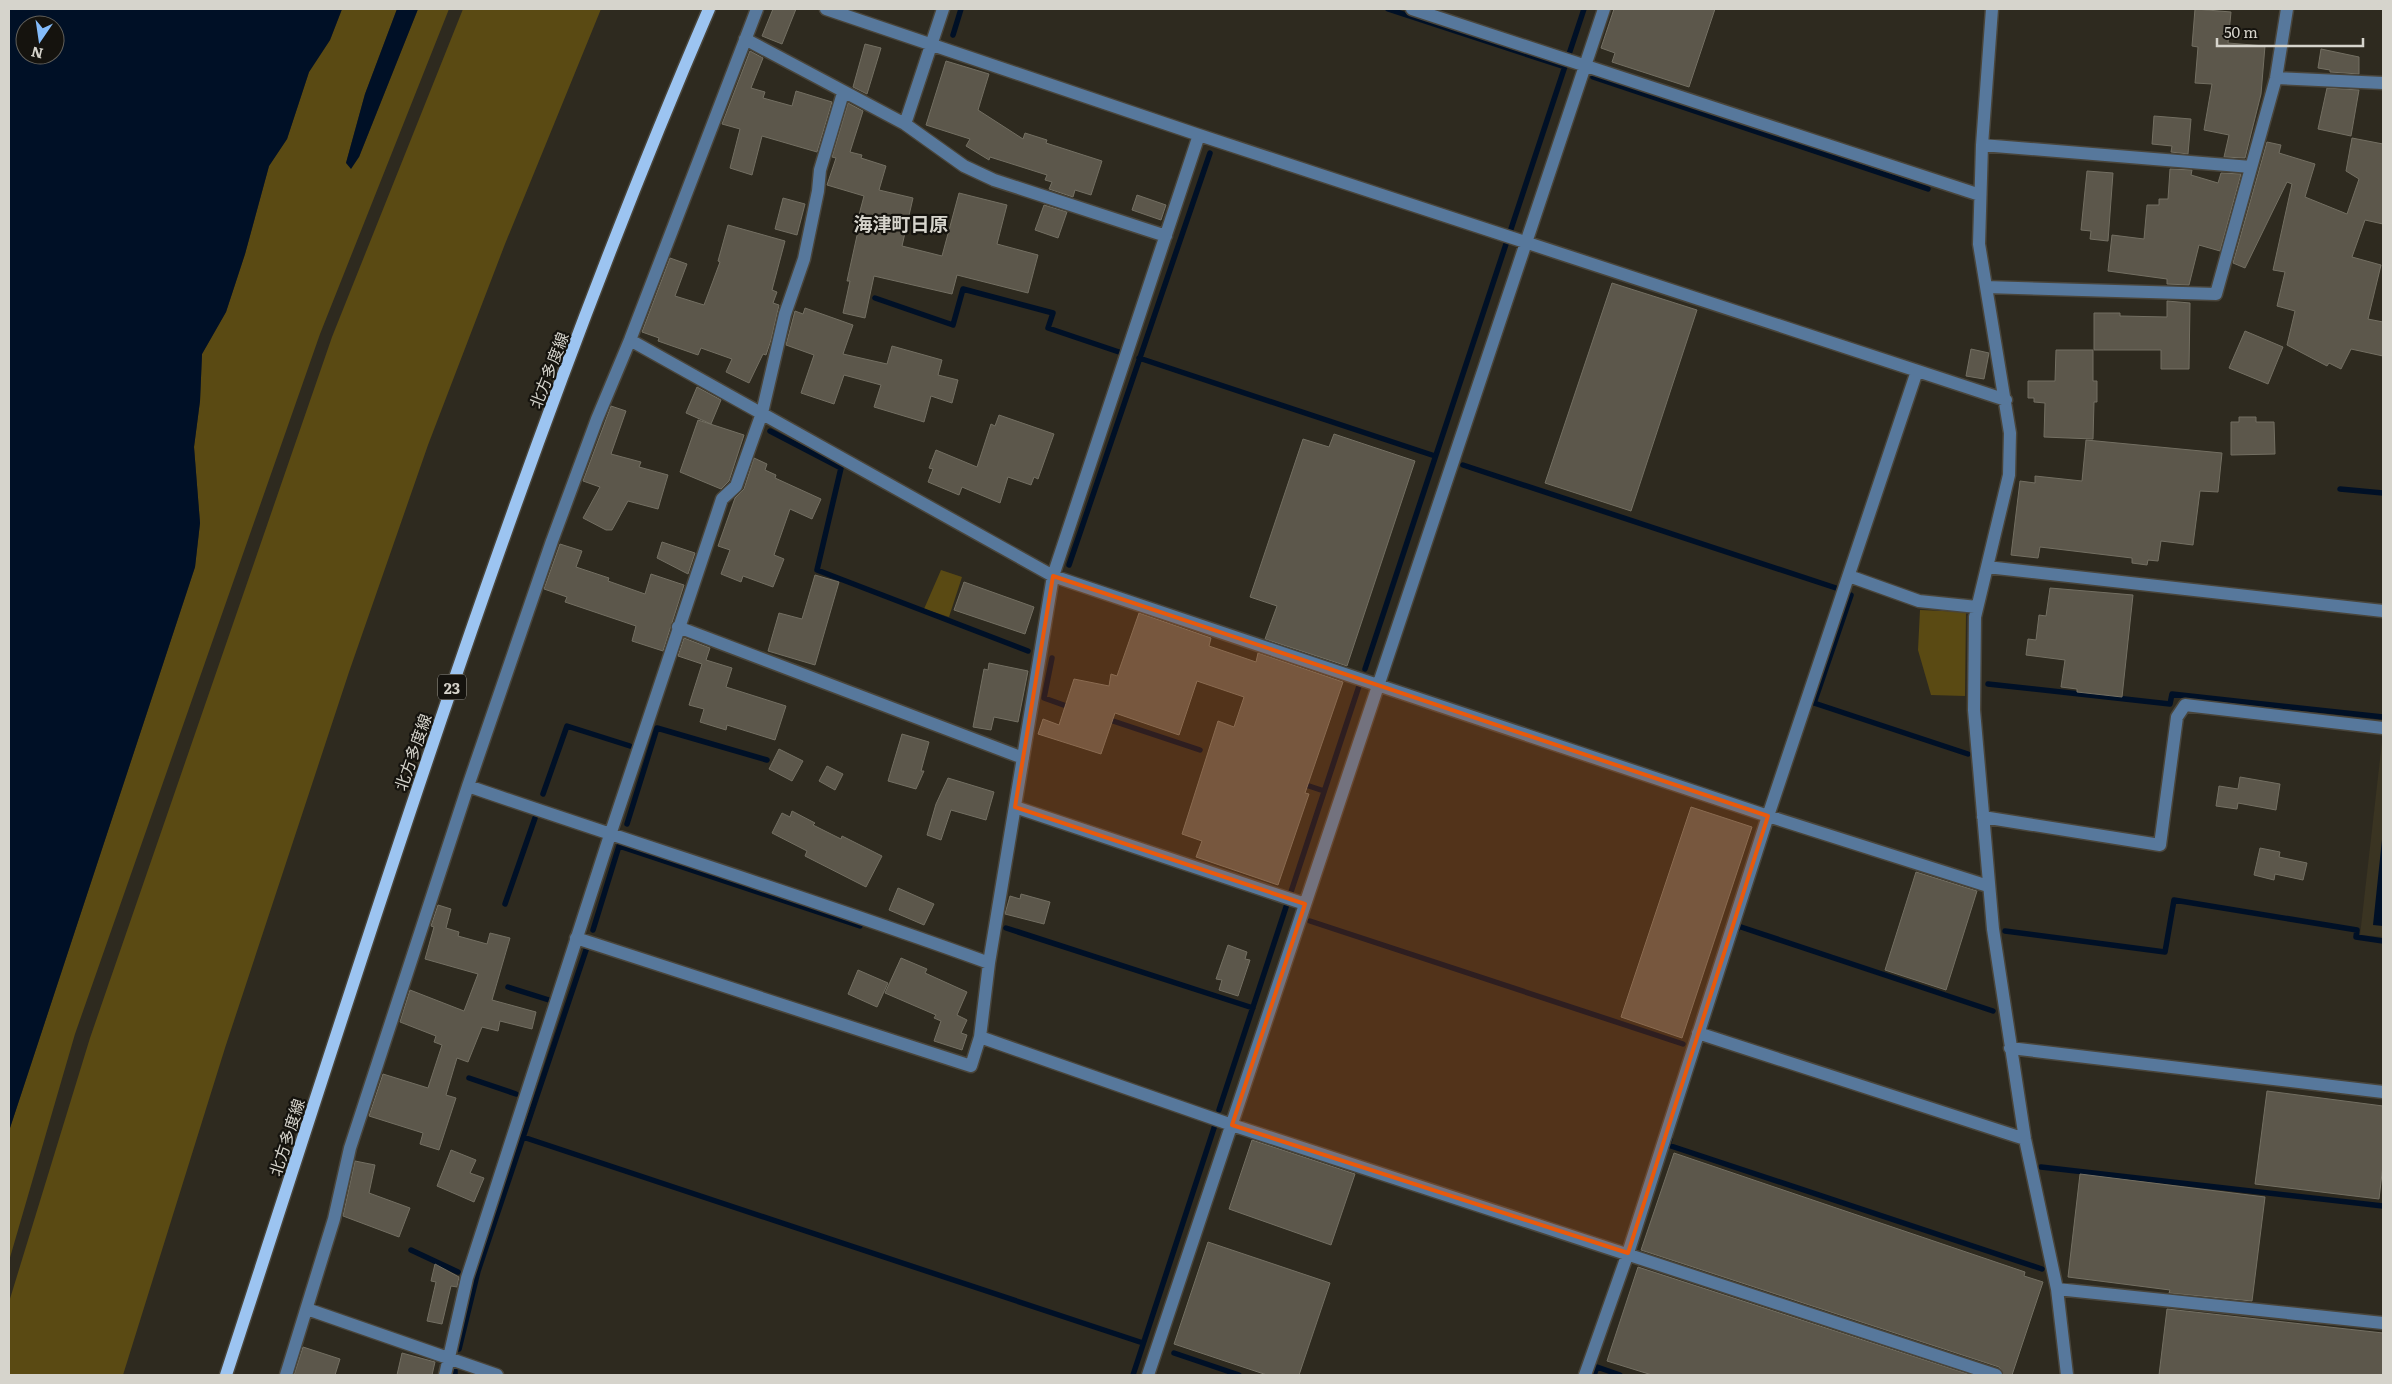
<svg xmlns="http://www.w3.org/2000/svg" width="2392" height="1384" viewBox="0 0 2392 1384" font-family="Literata,'Noto Sans JP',serif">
  <rect width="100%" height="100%" fill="#2e2a1f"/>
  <path fill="#3a3422" d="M 2383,733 L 2383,937 L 2360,935 Z"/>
  <path fill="#5a4a13" d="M 342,9 L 397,9 L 365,94 L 346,163 L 359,157 L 418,9 L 449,9 L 320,334 L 75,1034 L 9,1261 L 9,1131 L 195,567 L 200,523 L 194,447 L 200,401 L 202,354 L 226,312 L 245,254 L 269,166 L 287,139 L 309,72 L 330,40 Z
    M 463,9 L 601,9 L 505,244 L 428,445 L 349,672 L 225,1048 L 123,1375 L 9,1375 L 9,1302 L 90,1038 L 332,337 Z
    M 941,570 L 962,577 L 949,617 L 924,609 Z
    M 1920,610 L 1966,612 L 1965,696 L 1931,695 L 1918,650 Z"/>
  <path fill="#001026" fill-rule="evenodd" d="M 9,9 L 342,9 L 330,40 L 309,72 L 287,139 L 269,166 L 245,254 L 226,312 L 202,354 L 200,401 L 194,447 L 200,523 L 195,567 L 9,1131 ZM 25,25 L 55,25 L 55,55 L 25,55 Z
    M 397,9 L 418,9 L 359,157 L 351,169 L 346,163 L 365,94 Z
    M 2383,830 L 2383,926 L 2373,925 Z"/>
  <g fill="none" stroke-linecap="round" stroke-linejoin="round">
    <path stroke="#001026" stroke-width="5.5" d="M 1388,9 L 1565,67
      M 953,35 L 961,9
      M 1593,77 L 1928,189
      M 875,298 L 953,325 L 963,289 L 1053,313 L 1048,328 L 1119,352
      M 1139,358 L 1435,456
      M 770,431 L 841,468 L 817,570 L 1028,651
      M 1463,465 L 1836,588
      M 2340,489 L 2383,493
      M 1069,565 L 1210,153
      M 1851,595 L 1814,703 L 1968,754
      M 1052,658 L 1044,698 L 1072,708
      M 1365,669 L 1584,9
      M 1988,684 L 2170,704 L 2172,694 L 2383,717
      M 1107,719 L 1200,750
      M 1300,783 L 1324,791
      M 543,794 L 567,726 L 630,746
      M 627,824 L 657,728 L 767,760
      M 505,904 L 535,818
      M 1310,921 L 1683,1044
      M 1006,928 L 1253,1008
      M 593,930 L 619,846 L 860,926
      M 1737,930 L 1738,926 L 1993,1011
      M 2005,931 L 2165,952 L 2174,900 L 2357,930 L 2356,937 L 2383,941
      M 508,987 L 549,1000
      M 469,1078 L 516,1094
      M 1219,1110 L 1359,686
      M 523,1137 L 1143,1343
      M 1670,1139 L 1668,1145 L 2042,1269
      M 2041,1167 L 2383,1206
      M 411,1250 L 458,1272
      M 459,1349 L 478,1271 L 587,947
      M 1174,1353 L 1239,1375
      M 455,1375 L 455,1371
      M 1133,1375 L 1215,1125
      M 1594,1375 L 1597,1367 L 1620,1375"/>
  </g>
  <path fill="#5c574b" stroke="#736f62" d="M 773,9 L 796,9 L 782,44 L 762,36 Z
    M 1614,9 L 1715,9 L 1689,87 L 1612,62 L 1615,53 L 1601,48 Z
    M 2195,9 L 2231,12 L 2228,43 L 2265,46 L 2261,94 L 2245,158 L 2224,157 L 2229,135 L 2204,130 L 2212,84 L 2195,83 L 2198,47 L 2192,46 Z
    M 865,44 L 881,48 L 867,94 L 853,87 Z
    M 2321,49 L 2359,57 L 2359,74 L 2330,72 L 2330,70 L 2318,68 Z
    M 750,51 L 763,58 L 751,88 L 765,92 L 763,98 L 792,106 L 796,91 L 832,102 L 817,152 L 762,136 L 752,175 L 730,168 L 740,129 L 722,124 Z
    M 946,61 L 989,74 L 978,110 L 1023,139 L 1025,133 L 1047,140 L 1046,143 L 1102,161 L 1091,195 L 1075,190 L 1073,197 L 1049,189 L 1052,182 L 1045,180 L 1047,175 L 990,157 L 989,160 L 966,146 L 970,139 L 926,125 Z
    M 2327,88 L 2359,90 L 2351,136 L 2318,129 Z
    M 848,103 L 863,111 L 850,152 L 862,155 L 861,158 L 886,166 L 879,190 L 913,198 L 902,246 L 942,256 L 959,193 L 1007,205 L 997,244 L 1038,255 L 1028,293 L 957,275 L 952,294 L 874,276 L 865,318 L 843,313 L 850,281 L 847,281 L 858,231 L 855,230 L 864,196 L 827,185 L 836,158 L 832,157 Z
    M 2154,116 L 2191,119 L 2188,154 L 2171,152 L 2172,146 L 2152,144 Z
    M 2352,138 L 2383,144 L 2383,224 L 2365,220 L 2352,257 L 2381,265 L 2368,319 L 2383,322 L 2383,356 L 2351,349 L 2341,369 L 2329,363 L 2327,366 L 2287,345 L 2295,311 L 2277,306 L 2285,272 L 2273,270 L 2292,184 L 2287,182 L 2245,268 L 2233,263 L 2267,142 L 2281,145 L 2279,153 L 2315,164 L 2305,197 L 2347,214 L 2359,179 L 2346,171 Z
    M 2170,169 L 2192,170 L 2191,175 L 2218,183 L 2221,173 L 2241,174 L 2220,251 L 2199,245 L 2189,285 L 2167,284 L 2167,279 L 2108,271 L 2112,235 L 2144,239 L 2147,205 L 2159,205 L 2159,199 L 2168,199 Z
    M 2087,171 L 2113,173 L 2108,241 L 2090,239 L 2091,231 L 2081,230 Z
    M 1137,195 L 1166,205 L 1161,220 L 1132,210 Z
    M 783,198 L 805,204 L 797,235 L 775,229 Z
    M 1044,205 L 1067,212 L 1058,238 L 1035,230 Z
    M 728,225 L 785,241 L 772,290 L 777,292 L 773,303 L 779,305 L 771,340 L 766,355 L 763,354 L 749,383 L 726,372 L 732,359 L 701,348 L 698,355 L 658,341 L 659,338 L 642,332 L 670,258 L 687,264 L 675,296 L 704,305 L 720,262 L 718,261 Z
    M 1612,283 L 1697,310 L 1631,511 L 1545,483 Z
    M 2167,301 L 2190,303 L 2189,369 L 2161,369 L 2161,350 L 2094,350 L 2094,313 L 2120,313 L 2120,316 L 2167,317 Z
    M 805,308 L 853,325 L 843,354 L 887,364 L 892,346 L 942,360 L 938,375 L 958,380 L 952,403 L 931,396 L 924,422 L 874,407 L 881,385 L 844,375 L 834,404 L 801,393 L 814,355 L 786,345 L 795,311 L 803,314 Z
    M 2245,331 L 2283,347 L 2268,384 L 2229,368 Z
    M 1971,349 L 1989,353 L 1984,379 L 1966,376 Z
    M 2056,350 L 2093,350 L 2093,381 L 2097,381 L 2097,402 L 2094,402 L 2093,439 L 2044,437 L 2045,403 L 2034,402 L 2034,398 L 2028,398 L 2028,381 L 2055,381 Z
    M 697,387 L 721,400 L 711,424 L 686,413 Z
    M 611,406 L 626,411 L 611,454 L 641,462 L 639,467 L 668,475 L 658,509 L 628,501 L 612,530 L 606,530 L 583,518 L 600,487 L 583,481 Z
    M 999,415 L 1054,434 L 1038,479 L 1034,477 L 1031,485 L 1008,477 L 1000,503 L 962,487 L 959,495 L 928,482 L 933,469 L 929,468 L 936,450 L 977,467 L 991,424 L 995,426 Z
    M 2239,417 L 2256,417 L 2256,422 L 2274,422 L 2275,454 L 2231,455 L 2231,422 L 2239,422 Z
    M 698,420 L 744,435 L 729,481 L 721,489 L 680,472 Z
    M 1334,434 L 1415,461 L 1347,666 L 1265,639 L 1277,606 L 1250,597 L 1303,439 L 1329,447 Z
    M 2086,440 L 2222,453 L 2218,492 L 2200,491 L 2193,545 L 2161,541 L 2158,561 L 2148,560 L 2147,565 L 2132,563 L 2132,558 L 2040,547 L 2038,558 L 2011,555 L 2020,481 L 2035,483 L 2035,476 L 2082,481 Z
    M 754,458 L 767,464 L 765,470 L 776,475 L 775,478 L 821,499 L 812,519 L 790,509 L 774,555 L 784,559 L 773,587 L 743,576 L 741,582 L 721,574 L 730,550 L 718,546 L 735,498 L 744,489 Z
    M 662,542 L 695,553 L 688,574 L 657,558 Z
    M 560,544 L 582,551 L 576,567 L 609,578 L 608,581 L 645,594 L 651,574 L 684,585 L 663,651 L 632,641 L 636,626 L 565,602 L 567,597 L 544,589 Z
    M 815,575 L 839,582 L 815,665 L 768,651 L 779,613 L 802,619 Z
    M 964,582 L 1034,607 L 1025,634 L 954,610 Z
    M 2050,588 L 2133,595 L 2122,697 L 2077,692 L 2077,689 L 2061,687 L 2065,660 L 2026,655 L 2028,639 L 2036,640 L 2039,615 L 2046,616 Z
    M 1139,613 L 1211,638 L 1209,646 L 1256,662 L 1258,653 L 1343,682 L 1305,793 L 1309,794 L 1278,885 L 1196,857 L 1202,841 L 1182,834 L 1218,721 L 1234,727 L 1244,697 L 1197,681 L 1179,735 L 1115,713 L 1101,754 L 1038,734 L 1043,719 L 1059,725 L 1074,679 L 1109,686 L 1111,674 L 1117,676 Z
    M 684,638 L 710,648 L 706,660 L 732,668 L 726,687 L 786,706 L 775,740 L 727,725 L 726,730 L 700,722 L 704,709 L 689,705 L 702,664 L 678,656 Z
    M 989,663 L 1028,671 L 1018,722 L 994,717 L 991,730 L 973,727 L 984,669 L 988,670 Z
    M 902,734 L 929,742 L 921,771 L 924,771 L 916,789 L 888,781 Z
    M 779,749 L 803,761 L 792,781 L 769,769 Z
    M 827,766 L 843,774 L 835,790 L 819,781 Z
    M 2240,777 L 2280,784 L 2276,810 L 2238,803 L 2237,809 L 2216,806 L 2219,786 L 2238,789 Z
    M 948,778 L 994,792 L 986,820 L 951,810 L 941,840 L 927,835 L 936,804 Z
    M 1691,807 L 1752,827 L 1682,1038 L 1621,1017 Z
    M 792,811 L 815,823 L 813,825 L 841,839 L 842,836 L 882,856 L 866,887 L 805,856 L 807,851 L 772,833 L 782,813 L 790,817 Z
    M 2260,848 L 2280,852 L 2279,857 L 2307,863 L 2303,880 L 2275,874 L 2274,880 L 2254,875 Z
    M 1916,872 L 1977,891 L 1946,990 L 1885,970 Z
    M 898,888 L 934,904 L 924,925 L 889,910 Z
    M 1021,894 L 1050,902 L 1044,924 L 1005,914 L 1010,896 L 1020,899 Z
    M 438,905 L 451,909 L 446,928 L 459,932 L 458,936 L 487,944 L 490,933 L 510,938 L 492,1000 L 536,1012 L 532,1029 L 500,1021 L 498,1031 L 482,1027 L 468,1062 L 457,1058 L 446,1095 L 456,1098 L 439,1150 L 420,1144 L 423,1133 L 369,1116 L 383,1074 L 428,1088 L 442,1045 L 434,1042 L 436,1036 L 400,1022 L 410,990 L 464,1011 L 478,974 L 425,959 L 434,927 L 431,926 Z
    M 1228,945 L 1247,952 L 1245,959 L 1250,960 L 1238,996 L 1219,990 L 1222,980 L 1216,979 Z
    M 901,958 L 927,969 L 925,973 L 967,992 L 957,1015 L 967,1020 L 961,1033 L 967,1035 L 962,1050 L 934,1041 L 941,1021 L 934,1018 L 936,1015 L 885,993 Z
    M 858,970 L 888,983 L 877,1007 L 848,994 Z
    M 2267,1091 L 2383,1106 L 2383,1165 L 2379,1199 L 2255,1184 Z
    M 1252,1140 L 1355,1174 L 1331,1245 L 1229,1209 Z
    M 451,1150 L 476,1160 L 470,1173 L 484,1178 L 474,1202 L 437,1186 Z
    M 1674,1153 L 2025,1272 L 2024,1276 L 2043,1282 L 2012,1375 L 2004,1375 L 1999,1367 L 1641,1250 Z
    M 355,1161 L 375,1165 L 369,1193 L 410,1208 L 399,1237 L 343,1216 Z
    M 2080,1174 L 2265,1197 L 2252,1301 L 2169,1293 L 2170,1290 L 2068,1277 Z
    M 1208,1242 L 1330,1283 L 1299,1375 L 1267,1375 L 1174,1344 Z
    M 435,1264 L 459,1277 L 457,1287 L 451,1286 L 442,1324 L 427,1321 L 436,1282 L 431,1281 Z
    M 1638,1267 L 1971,1375 L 1652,1375 L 1607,1361 Z
    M 2167,1309 L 2383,1333 L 2383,1375 L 2159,1375 Z
    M 303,1347 L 340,1359 L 335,1375 L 294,1375 Z
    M 402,1353 L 435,1362 L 432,1375 L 397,1375 Z"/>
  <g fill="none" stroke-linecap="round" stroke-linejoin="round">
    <defs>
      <path id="minor" d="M 826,9 L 1199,135 L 2006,400
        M 1412,9 L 1980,195
        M 1992,9 L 1982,145 L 1979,244 L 2010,433 L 2009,475 L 1975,617 L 1974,710 L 1993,929 L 2025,1139 L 2057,1289 L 2067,1375
        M 745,39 L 905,124 L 964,166 L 994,180 L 1166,236
        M 2276,78 L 2383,83
        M 905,124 L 943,9
        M 1199,135 L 1053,576 L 989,963 L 980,1037 L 1232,1125 L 1996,1375
        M 1982,145 L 2251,167
        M 1986,287 L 2216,294 L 2276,78 L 2287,9
        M 630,340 L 1053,576 L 1768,816 L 1988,886
        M 1987,567 L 2383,611
        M 1849,576 L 1919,601 L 1977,607
        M 678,627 L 1023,758
        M 468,786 C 642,846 817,900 989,963
        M 1015,807 L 1305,904
        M 1983,817 L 2160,845 L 2177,717 L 2185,705 L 2383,728
        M 576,938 L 971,1066 L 980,1037
        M 1698,1033 L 2025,1139
        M 2010,1048 L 2383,1092
        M 2057,1289 L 2383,1323
        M 307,1309 L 497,1375
        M 286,1375 L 334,1219 L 350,1148 L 468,786 L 552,541 L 597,419 L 630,340 L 757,9
        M 445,1375 L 467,1278 L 610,835 L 722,499 L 736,486 L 762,413 L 785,314 L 804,259 L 818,191 L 820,170 L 843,93
        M 1148,1375 L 1604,9
        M 1585,1375 L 1628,1253 L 1768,816 L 1917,371"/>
      <path id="major" d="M 226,1375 C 376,916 518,453 709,9"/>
    </defs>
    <use href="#minor" stroke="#49453b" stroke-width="15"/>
    <use href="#major" stroke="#49453b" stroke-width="15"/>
    <use href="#minor" stroke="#57789c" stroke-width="12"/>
    <use href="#major" stroke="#9cc4f1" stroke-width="12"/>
  </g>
  <path fill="#e8590c" fill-opacity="0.2" stroke="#e8590c" stroke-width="4" stroke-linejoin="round" d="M 1053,576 L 1768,816 L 1628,1253 L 1232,1125 L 1305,904 L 1015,807 Z"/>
  <g text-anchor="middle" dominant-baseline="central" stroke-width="4.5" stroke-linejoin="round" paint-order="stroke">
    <rect fill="#15130e" stroke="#9c9a93" stroke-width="1" x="438" y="674.5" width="28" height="25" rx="4"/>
    <g font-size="15" font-weight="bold" fill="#d6d4cc">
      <text x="452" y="687">23</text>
    </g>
    <g font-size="16" fill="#d6d4cc" stroke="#15130e">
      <text transform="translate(548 370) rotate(-69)">北方多度線</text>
      <text transform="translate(412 752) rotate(-71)">北方多度線</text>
      <text transform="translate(286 1137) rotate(-72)">北方多度線</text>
    </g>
    <g font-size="19" font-weight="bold" fill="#d6d4cc" stroke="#15130e">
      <text x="901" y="223">海津町日原</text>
    </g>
  </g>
  <rect width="2392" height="1384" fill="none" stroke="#d6d4cc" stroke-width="20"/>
  <g transform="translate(40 40) rotate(193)"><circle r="24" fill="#15130e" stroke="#62605a"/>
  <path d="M0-4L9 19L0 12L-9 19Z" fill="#84bcfb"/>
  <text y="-8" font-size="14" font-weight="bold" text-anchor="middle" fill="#d6d4cc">N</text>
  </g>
  <path d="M2217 38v8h146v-8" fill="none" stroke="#d6d4cc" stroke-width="2.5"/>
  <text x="2224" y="38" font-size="15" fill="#d6d4cc" stroke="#15130e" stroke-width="4" paint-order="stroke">50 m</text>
</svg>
